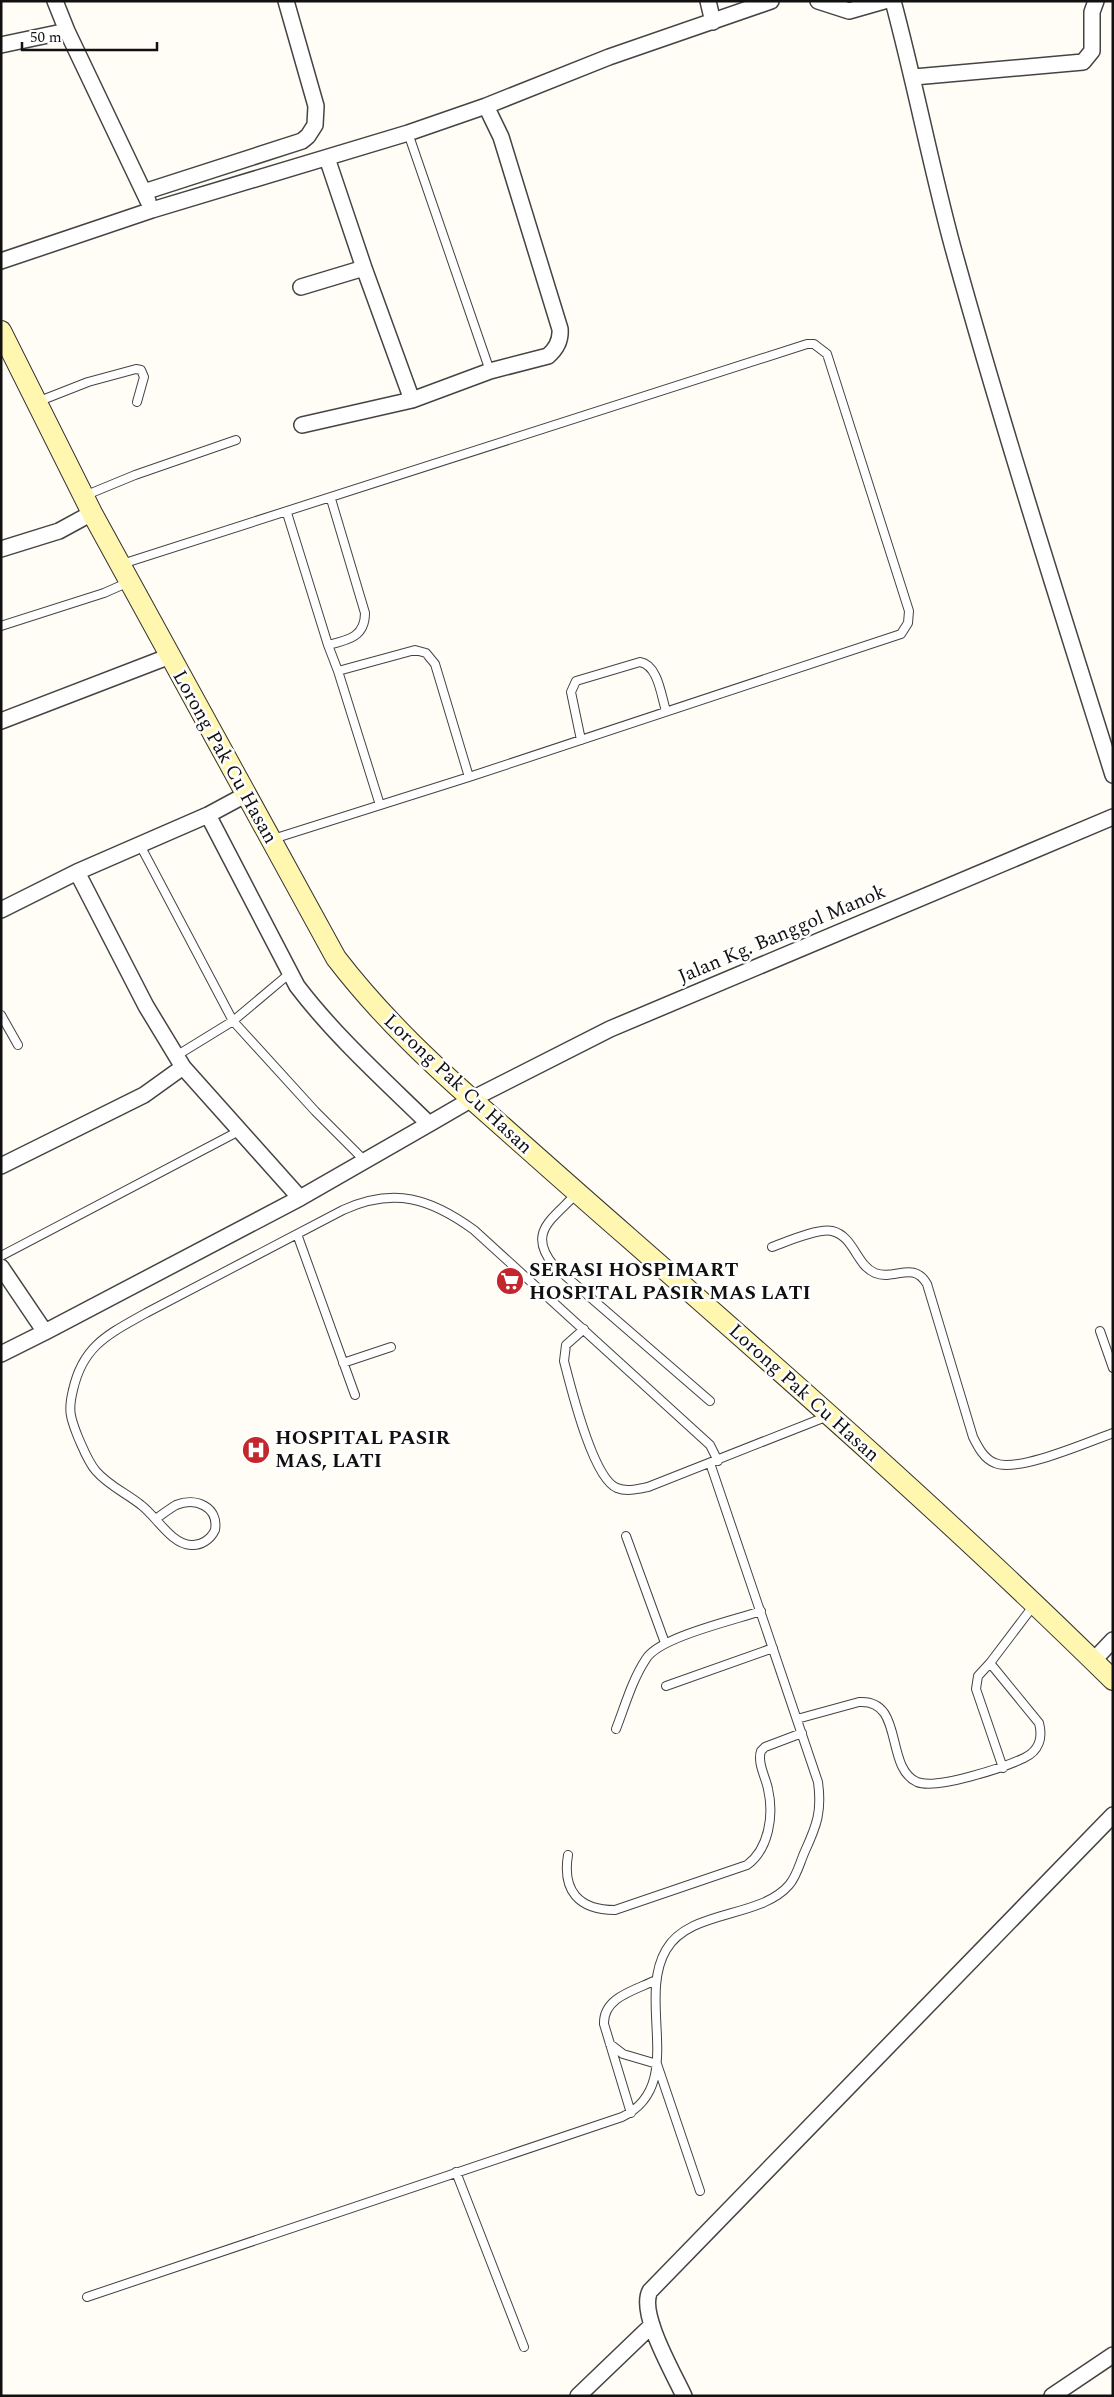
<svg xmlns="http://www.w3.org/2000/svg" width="1114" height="2397" viewBox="0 0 1114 2397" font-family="Spectral,serif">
  <rect width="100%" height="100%" fill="#fffdf5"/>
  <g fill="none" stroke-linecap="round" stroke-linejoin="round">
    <defs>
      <path id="lane" d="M 408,133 L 490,371
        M 37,402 L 88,382 L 136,369 L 141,370 L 144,377 L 137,402
        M 84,496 L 135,475 L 236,440
        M 331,499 L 365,613 C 365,637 348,640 328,645 L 338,671
        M 287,513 L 328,645
        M 122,564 L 807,344 L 814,344 L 827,354 L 909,611 L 908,623 L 901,634 L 469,777 L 273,839
        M 1,626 L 104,593 L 129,582
        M 581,740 L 571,692 L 576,681 L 640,662 C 658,665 661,695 666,711
        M 380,805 L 338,671 L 415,650 L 426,653 L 435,664 L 469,777
        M 140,845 L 233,1021 L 315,1111 L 365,1161
        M 1,1015 L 18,1045
        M 176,1056 L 233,1021 L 289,974
        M 576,1194 C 553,1219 526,1232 554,1266 L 710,1401
        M 297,1234 L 355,1395
        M 772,1247 C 786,1242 818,1228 832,1231 C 854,1236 856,1265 875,1273 C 895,1281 913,1260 927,1284 L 973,1437 C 978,1447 984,1459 995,1463 C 1017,1473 1088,1442 1113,1433
        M 1,1256 L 241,1130
        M 584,1329 L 566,1345 L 564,1361 C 571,1388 593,1479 617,1488 C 627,1492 638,1489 648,1487 L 828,1416
        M 1100,1331 L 1113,1368
        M 343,1363 L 391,1347
        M 157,1518 C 163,1514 169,1509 176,1505 C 196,1497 219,1507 215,1530 C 211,1539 201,1546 191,1545 C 171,1544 156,1516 141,1505 C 126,1493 109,1486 96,1471 C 88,1462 83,1448 78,1437 C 70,1417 68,1410 73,1390 C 83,1345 109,1334 146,1313 L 343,1210 C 394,1187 430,1198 474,1230 L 710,1445 L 718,1461
        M 626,1536 L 665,1643
        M 990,1663 L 978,1676 L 976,1689 L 1003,1768
        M 666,1686 L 773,1648
        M 797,1719 L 859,1702 C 905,1699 884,1767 917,1782 C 937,1790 1005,1767 1024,1758 C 1039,1751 1043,1738 1039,1723 L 990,1663 L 1034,1605
        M 616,1729 C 625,1706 632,1680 646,1659 C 659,1637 735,1620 761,1611
        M 568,1855 C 562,1891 579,1910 615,1910 L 747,1865 C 769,1849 774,1815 768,1789 C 766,1778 757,1763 761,1751 L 765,1747 L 802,1733
        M 610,2044 L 623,2054 L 657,2064 L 700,2191
        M 631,2113 L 604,2024 C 603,1997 636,1990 656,1980
        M 456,2172 L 524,2347
        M 87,2297 L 622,2117 C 687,2086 636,2001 666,1950 C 689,1909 760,1919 789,1885 C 797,1876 800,1862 805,1851 C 817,1825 822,1811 818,1782 L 710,1463"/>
      <path id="street" d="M 708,1 L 713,22
        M 818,1 L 849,11 L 884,1
        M 893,1 C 915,83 931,167 953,248 C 1002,425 1058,600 1113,775
        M 67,31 L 148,201
        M 1,45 L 67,31 L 55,1
        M 914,77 L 1083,62 L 1092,51 L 1092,12 L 1096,1
        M 486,106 L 609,57 L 771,1
        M 144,192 L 302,141 L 308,136 L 315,125 L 316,106 L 286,1
        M 1,261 L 152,210 L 408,133 L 486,106 L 501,137 L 560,329 C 561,340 556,349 548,356 L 490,371 L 412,400 L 364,268 L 327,158
        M 301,287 L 364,268
        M 302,425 L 412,400
        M 1,549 L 59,531 L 92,513
        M 1,721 L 170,656
        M 247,794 L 208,815 L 77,872 L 146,1006 L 183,1067 L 300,1198 L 429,1124
        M 208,815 L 297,986 C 335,1036 384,1080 429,1124 L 472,1099 L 610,1029 L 1113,817
        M 1,910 L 77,872
        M 1,1166 L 144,1095 L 183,1067
        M 1,1267 L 45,1332 L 300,1198
        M 1,1354 L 45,1332
        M 1093,1661 L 1113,1640
        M 578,2396 L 652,2325
        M 684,2396 C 674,2374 638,2313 650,2291 L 1113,1815
        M 1052,2396 L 1113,2355"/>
      <path id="secondary" d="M 1,331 L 92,513 L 336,958 C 382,1018 436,1068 493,1118 C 538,1158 583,1198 629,1238 C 793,1382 957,1526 1113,1680"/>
    </defs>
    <use href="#lane" stroke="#444" stroke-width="10"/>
    <use href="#street" stroke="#444" stroke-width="18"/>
    <use href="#secondary" stroke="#333" stroke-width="22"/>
    <use href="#lane" stroke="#fff" stroke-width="8"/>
    <use href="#street" stroke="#fff" stroke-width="15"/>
    <use href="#secondary" stroke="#fff6b0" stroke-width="20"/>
  </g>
  <defs>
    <symbol id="supermarket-disc" viewBox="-11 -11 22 22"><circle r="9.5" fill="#c4262e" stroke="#fff"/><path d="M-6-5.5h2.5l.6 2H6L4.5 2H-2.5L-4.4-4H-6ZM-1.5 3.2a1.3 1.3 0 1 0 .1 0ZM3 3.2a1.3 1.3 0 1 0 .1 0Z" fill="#fff"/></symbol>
    <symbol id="hospital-disc" viewBox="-11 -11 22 22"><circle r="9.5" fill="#c4262e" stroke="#fff"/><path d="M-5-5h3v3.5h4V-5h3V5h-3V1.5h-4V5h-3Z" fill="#fff"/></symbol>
  </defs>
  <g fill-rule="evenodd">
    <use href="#supermarket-disc" x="494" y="1265" width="32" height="32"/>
    <use href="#hospital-disc" x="240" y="1434" width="32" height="32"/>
  </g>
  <g text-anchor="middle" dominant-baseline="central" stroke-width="5" stroke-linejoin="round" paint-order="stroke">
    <g font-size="20" fill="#111" stroke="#fff">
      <text transform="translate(225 757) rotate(61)">Lorong Pak Cu Hasan</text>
      <text transform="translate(782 934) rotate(-23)">Jalan Kg. Banggol Manok</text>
      <text transform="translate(458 1084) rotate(43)">Lorong Pak Cu Hasan</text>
      <text transform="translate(804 1393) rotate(42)">Lorong Pak Cu Hasan</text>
    </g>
    <g font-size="20" font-weight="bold" fill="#111" stroke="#fff" text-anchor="start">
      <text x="529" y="1270">SERASI HOSPIMART<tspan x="529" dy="23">HOSPITAL PASIR MAS LATI</tspan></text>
      <text x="275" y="1438">HOSPITAL PASIR<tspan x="275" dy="23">MAS, LATI</tspan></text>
    </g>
  </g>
  <rect width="1114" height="2397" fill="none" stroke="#111111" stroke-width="5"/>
  <path d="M22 42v8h135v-8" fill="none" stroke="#111111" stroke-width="2.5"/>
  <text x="30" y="42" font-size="15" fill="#111111" stroke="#ffffff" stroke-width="4" paint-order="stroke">50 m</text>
</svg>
